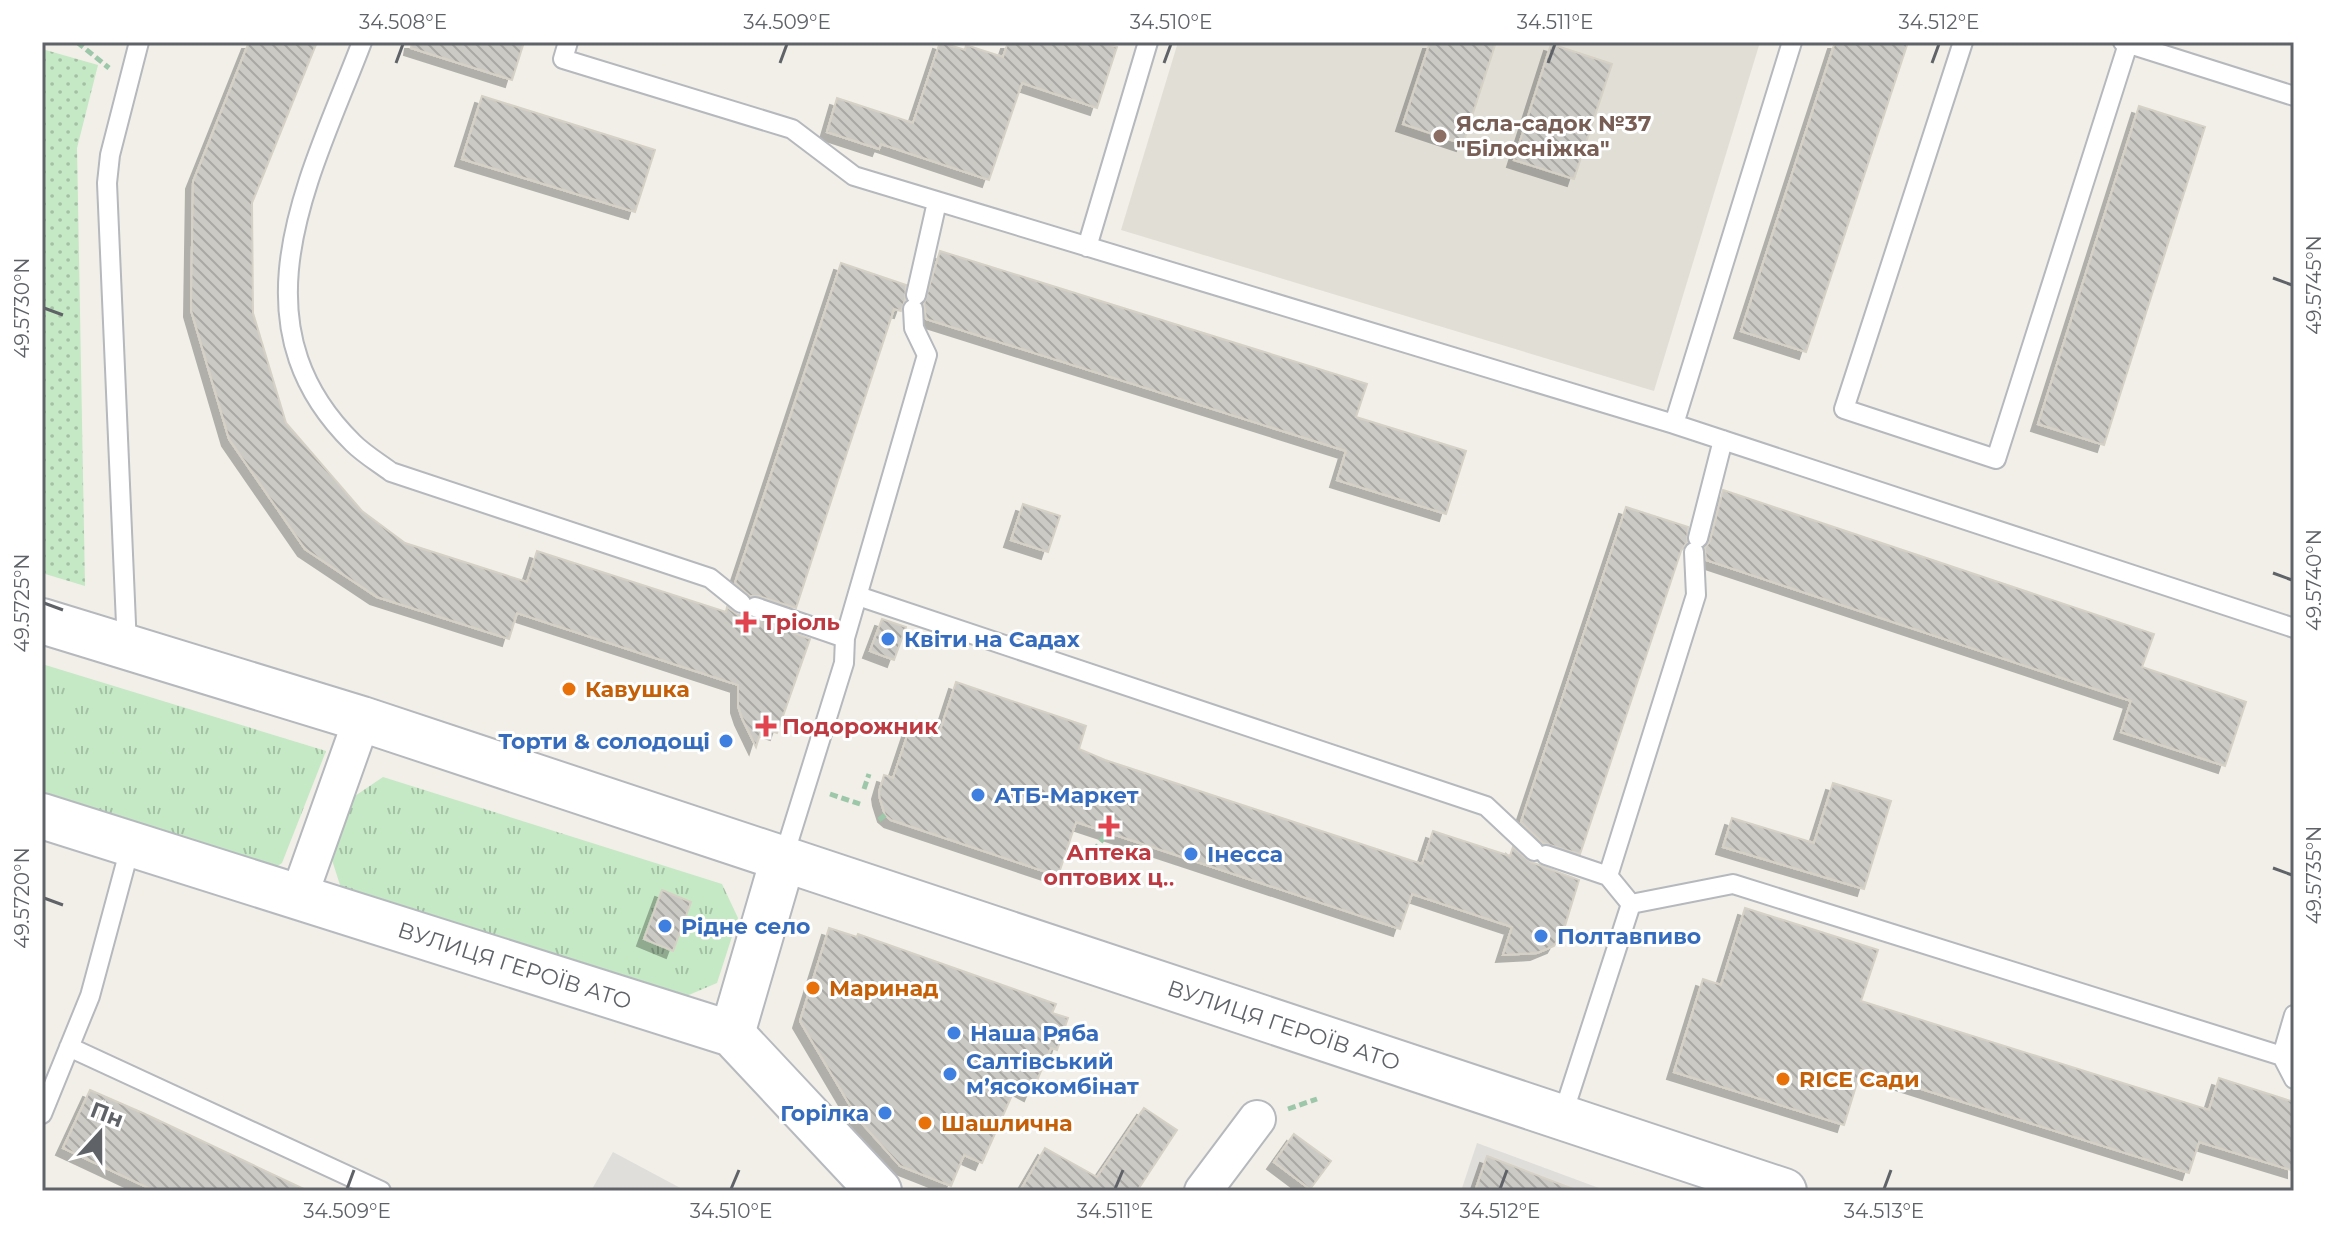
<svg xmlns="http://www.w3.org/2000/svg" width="2336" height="1233" viewBox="0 0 2336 1233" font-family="Montserrat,sans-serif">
  <defs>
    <pattern id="grass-tufts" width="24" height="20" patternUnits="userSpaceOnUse" patternTransform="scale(2)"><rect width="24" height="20" fill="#c5e8c5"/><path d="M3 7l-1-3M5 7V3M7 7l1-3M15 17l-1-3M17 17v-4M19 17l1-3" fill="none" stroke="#a3c0a4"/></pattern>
    <pattern id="park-dots" width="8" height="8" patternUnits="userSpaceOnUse" patternTransform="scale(2)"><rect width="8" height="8" fill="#c5e8c5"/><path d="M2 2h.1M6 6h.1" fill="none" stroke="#a3c0a4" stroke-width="1.8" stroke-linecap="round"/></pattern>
    <pattern id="building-back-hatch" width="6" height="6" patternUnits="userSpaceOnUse" patternTransform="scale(2)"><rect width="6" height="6" fill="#cccac5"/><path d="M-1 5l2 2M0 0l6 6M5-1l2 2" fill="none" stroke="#a9a8a4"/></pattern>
    <filter id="shadow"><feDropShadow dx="-7" dy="7" stdDeviation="0" flood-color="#0004"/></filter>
  </defs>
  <rect width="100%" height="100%" fill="#f1efe8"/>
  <path fill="#e0deda" d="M 1477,1143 L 1607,1191 L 1461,1191 Z
    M 613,1152 L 686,1191 L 591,1191 Z"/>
  <path fill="#e1ded6" d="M 1178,42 L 1760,42 L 1654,391 L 1121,230 Z"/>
  <path fill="url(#grass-tufts)" d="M 42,664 L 326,751 L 282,863 L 273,869 L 42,795 Z
    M 383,777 L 722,884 L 738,918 L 717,983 L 684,997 L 341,888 L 332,860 L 352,798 Z"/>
  <path fill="url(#park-dots)" d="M 42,49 L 98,65 L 77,148 L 85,586 L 42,573 Z"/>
  <path fill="url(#building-back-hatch)" stroke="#d6d1c6" stroke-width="2" filter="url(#shadow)" d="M 249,42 L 317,42 L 252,203 L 253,313 L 286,423 L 362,511 L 405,543 L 527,582 L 537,551 L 726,612 L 727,607 L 738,615 L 745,614 L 810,639 L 777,733 L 762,728 L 756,747 L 742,718 L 738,706 L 738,685 L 517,613 L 509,639 L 377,597 L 305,549 L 229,439 L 191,310 L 193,182 Z
    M 412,42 L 524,42 L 512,80 L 411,48 Z
    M 940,42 L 965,50 L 966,45 L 1003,57 L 1008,42 L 1100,42 L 1117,47 L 1097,108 L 1022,83 L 989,180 L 881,144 L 879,149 L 827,132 L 837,98 L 913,123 Z
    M 1430,42 L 1496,42 L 1463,144 L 1403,124 Z
    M 1835,42 L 1908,42 L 1806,352 L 1741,331 Z
    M 1551,44 L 1612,64 L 1574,179 L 1514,160 Z
    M 482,96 L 655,150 L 635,212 L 462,159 Z
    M 2139,106 L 2205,127 L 2104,445 L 2038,424 Z
    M 940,251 L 1367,384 L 1356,417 L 1466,451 L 1446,514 L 1337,480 L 1346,451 L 926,319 L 924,304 Z
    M 841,263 L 906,285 L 905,300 L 901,311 L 894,309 L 796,608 L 759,596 L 750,596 L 735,583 Z
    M 1723,490 L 2154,634 L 2142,667 L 2246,702 L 2225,766 L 2121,732 L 2131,701 L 1706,560 L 1705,548 L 1710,541 Z
    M 1023,504 L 1060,516 L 1048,552 L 1011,540 Z
    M 1626,507 L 1688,527 L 1687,542 L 1681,551 L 1580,854 L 1543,843 L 1521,822 Z
    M 882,619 L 906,627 L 894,660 L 870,651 Z
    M 956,682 L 1086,726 L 1079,749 L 1105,760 L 1422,864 L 1433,831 L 1510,856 L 1513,847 L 1531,862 L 1579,880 L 1564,929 L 1554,946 L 1537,953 L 1503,955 L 1512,927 L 1412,894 L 1400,929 L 1076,822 L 1058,876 L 891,820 L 885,815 L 880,799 L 879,792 L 884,775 L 893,778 L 911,724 L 939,734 Z
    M 1833,783 L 1891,801 L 1864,889 L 1723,847 L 1732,818 L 1814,843 Z
    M 662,890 L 691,902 L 673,951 L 644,939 Z
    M 1745,908 L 1878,950 L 1861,1001 L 2209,1110 L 2219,1078 L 2294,1102 L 2294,1171 L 2199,1142 L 2189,1173 L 1861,1070 L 1844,1125 L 1674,1072 L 1703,979 L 1721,985 Z
    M 829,928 L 857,937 L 858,934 L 1056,1004 L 1052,1013 L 1068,1018 L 1057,1050 L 1051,1048 L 1031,1094 L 1016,1086 L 982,1163 L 964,1155 L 951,1186 L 900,1166 L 858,1119 L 800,1021 Z
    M 90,1090 L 145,1114 L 308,1191 L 155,1191 L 63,1148 Z
    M 1144,1108 L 1177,1130 L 1137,1191 L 1020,1191 L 1045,1148 L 1097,1177 Z
    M 1294,1134 L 1331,1161 L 1310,1189 L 1274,1162 Z
    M 1487,1156 L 1573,1189 L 1573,1191 L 1475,1191 Z"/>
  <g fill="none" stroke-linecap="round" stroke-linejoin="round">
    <defs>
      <path id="service" d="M 362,42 C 311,176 229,321 353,443 C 364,454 379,463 391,472 L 710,578 L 741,603
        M 568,42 L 563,59 L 792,129 L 854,176 L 1674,424 L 2294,628
        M 1963,42 L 1844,409 L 1996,459 L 2128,44
        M 2123,42 L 2294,96
        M 1087,247 L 1148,42
        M 916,295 L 937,202
        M 1674,424 L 1792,42
        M 1698,538 L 1723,440
        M 858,596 L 1486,806 L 1534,851
        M 755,607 L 845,638
        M 127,647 L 107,183 L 110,155 L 139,42
        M 1546,855 L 1608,876 L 1631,904
        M 783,859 L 844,663 L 845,638 L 927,355 L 914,328 L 913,309
        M 1608,876 L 1696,595 L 1694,552
        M 1631,904 L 1733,884 L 2282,1056 L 2294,1015
        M 69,1047 L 381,1191
        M 2282,1056 L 2294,1079
        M 42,1114 L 90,996 L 131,844
        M 1562,1117 L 1631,904"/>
      <path id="minor" d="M 299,896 L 362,719
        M 1203,1191 L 1257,1119"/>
      <g id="tertiary">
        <path id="s1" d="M 42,621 L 362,719 L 1784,1191"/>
        <path d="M 732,1034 L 783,859"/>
      </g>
      <g id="secondary">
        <path id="s2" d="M 42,816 L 732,1034 L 879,1191"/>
      </g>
    </defs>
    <use href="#service" stroke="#b5b8bc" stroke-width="22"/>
    <use href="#minor" stroke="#b5b8bc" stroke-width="40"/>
    <use href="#tertiary" stroke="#b5b8bc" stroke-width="48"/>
    <use href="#secondary" stroke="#b6babf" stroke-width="48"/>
    <path stroke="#9cc7a9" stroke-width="5" stroke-dasharray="8 4" stroke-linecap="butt" d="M 77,42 L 109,68
      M 864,789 L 869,774
      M 830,794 L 860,804
      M 879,820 L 885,815
      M 1086,861 L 1108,832
      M 1288,1109 L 1317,1099"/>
    <use href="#service" stroke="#fff" stroke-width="18"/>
    <use href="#minor" stroke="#fff" stroke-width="36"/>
    <use href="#tertiary" stroke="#fff" stroke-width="44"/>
    <use href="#secondary" stroke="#fff" stroke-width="44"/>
  </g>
  <path fill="none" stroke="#5f6368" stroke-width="3" d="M 396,63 L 403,44M 780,63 L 787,44M 1164,63 L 1171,44M 1548,63 L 1555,44M 1932,63 L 1939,44M 2273,278 L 2292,285M 44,308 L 63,315M 2273,573 L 2292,580M 44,603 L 63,610M 2273,868 L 2292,875M 44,898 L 63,905M 347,1189 L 354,1170M 731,1189 L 739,1170M 1115,1189 L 1123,1170M 1500,1189 L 1507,1170M 1884,1189 L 1891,1170"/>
  <circle fill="#8d6e63" stroke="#fff" stroke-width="3" cx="1440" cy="136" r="8"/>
  <g fill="#e0444e" stroke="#fff" stroke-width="3">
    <path d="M742 610h8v8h8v8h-8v8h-8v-8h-8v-8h8z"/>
    <path d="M762 714h8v8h8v8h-8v8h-8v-8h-8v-8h8z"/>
    <path d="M1105 814h8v8h8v8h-8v8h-8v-8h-8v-8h8z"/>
  </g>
  <g fill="#3f7fe0" stroke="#fff" stroke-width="3">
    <circle cx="888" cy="639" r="8"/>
    <circle cx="726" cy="741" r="8"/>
    <circle cx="978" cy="795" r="8"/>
    <circle cx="1191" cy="854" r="8"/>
    <circle cx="665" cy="926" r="8"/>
    <circle cx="1541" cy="936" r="8"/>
    <circle cx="954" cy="1033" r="8"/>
    <circle cx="950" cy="1074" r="8"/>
    <circle cx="885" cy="1113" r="8"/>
  </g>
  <g fill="#e8710a" stroke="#fff" stroke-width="3">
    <circle cx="569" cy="689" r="8"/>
    <circle cx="813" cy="988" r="8"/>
    <circle cx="1783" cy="1079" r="8"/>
    <circle cx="925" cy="1123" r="8"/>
  </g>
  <g text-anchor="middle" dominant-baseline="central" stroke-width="6" stroke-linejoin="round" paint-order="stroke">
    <g font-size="22" font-weight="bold" fill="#785e54" stroke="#fff" text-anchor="start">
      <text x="1456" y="123">Ясла-садок №37<tspan x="1456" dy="25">"Білосніжка"</tspan></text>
    </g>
    <g font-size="22" font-weight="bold" fill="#be3a42" stroke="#fff" text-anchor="start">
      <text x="762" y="622">Тріоль</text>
      <text x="782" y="726">Подорожник</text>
      <text x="1109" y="852" text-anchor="middle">Аптека<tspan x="1109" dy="25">оптових ц‥</tspan></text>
    </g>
    <g font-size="22" font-weight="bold" fill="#366cbe" stroke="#fff" text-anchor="start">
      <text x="904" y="639">Квіти на Садах</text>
      <text x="710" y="741" text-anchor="end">Торти &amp; солодощі</text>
      <text x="994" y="795">АТБ-Маркет</text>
      <text x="1207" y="854">Інесса</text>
      <text x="681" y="926">Рідне село</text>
      <text x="1557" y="936">Полтавпиво</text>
      <text x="970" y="1033">Наша Ряба</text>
      <text x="966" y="1061">Салтівський<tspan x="966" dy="25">мʼясокомбінат</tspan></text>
      <text x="869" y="1113" text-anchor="end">Горілка</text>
    </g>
    <g font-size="22" font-weight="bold" fill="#c56008" stroke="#fff" text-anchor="start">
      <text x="585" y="689">Кавушка</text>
      <text x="829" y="988">Маринад</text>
      <text x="1799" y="1079">RICE Сади</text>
      <text x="941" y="1123">Шашлична</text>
    </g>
    <g font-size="22" fill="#5f6368" stroke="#fff">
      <text stroke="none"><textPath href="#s2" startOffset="496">ВУЛИЦЯ ГЕРОЇВ АТО</textPath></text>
      <text stroke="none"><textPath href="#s1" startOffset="1306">ВУЛИЦЯ ГЕРОЇВ АТО</textPath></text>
    </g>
  </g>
  <rect width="2336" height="1233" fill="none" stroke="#ffffff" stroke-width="88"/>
  <g transform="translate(100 1133) rotate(21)" stroke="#ffffff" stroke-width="6" paint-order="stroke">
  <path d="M0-6L14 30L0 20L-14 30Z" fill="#5f6368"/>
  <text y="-12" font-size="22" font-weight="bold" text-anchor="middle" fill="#5f6368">Пн</text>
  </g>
  <rect x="44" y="44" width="2248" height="1145" fill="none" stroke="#5f6368" stroke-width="3"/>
  <g font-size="20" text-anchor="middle" fill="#5f6368">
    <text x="403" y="29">34.508°E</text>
    <text x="787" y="29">34.509°E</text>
    <text x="1171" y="29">34.510°E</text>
    <text x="1555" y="29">34.511°E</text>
    <text x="1939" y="29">34.512°E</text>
    <text transform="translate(2314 285) rotate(-90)" y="7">49.5745°N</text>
    <text transform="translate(22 308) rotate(-90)" y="7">49.5730°N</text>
    <text transform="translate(2314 580) rotate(-90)" y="7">49.5740°N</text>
    <text transform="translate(22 603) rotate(-90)" y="7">49.5725°N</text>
    <text transform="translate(2314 875) rotate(-90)" y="7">49.5735°N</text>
    <text transform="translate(22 898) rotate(-90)" y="7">49.5720°N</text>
    <text x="347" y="1218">34.509°E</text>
    <text x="731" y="1218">34.510°E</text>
    <text x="1115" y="1218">34.511°E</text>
    <text x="1500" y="1218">34.512°E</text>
    <text x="1884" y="1218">34.513°E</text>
  </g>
</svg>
